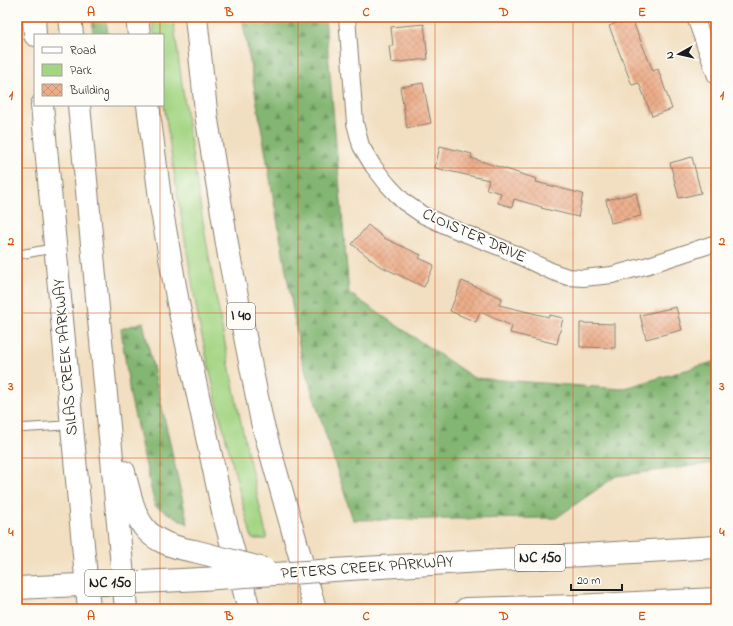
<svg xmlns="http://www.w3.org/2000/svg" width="733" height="626" viewBox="0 0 733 626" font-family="'Indie Flower',sans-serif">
  <defs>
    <pattern id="forest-firs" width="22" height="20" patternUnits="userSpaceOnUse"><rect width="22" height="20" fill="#83b672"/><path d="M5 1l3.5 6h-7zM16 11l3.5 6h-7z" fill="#6a935d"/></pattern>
    <pattern id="building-cross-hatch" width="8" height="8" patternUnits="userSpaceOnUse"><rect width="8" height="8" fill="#ecad8a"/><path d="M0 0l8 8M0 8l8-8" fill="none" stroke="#ca9476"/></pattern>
  </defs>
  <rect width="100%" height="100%" fill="#fdfcf7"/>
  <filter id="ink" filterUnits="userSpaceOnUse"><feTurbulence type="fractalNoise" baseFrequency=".025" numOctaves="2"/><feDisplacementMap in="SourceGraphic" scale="8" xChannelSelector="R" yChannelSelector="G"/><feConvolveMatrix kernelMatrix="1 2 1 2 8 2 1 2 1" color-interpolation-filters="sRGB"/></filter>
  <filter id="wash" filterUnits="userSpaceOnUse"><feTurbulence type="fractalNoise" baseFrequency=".012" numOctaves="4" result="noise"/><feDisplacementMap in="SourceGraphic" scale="16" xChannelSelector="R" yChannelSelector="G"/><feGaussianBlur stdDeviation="0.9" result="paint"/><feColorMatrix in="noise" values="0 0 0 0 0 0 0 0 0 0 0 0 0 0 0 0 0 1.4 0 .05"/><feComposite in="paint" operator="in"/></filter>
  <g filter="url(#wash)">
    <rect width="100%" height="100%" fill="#f2dfc1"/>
    <path fill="#a4d584" stroke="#607850" d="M 152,17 L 173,17 C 188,133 206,249 229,364 C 240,422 254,480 267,539 L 252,539 L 220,416 L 199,323 L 176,186 L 163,97 L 163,35 L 154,35 Z"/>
    <path fill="url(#forest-firs)" stroke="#506947" d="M 92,17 L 106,17 L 108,35 L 93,35 Z
      M 242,17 L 325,17 L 349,293 L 474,378 L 622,389 L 716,361 L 716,463 L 616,476 L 556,518 L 353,520 L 301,357 Z
      M 143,322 L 188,524 L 155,506 L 130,395 L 121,329 Z"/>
    <g id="blocks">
      <path fill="url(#building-cross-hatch)" d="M 631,17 L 653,71 L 658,69 L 672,109 L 652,116 L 639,83 L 632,85 L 609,26 Z
        M 424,24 L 428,59 L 391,63 L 389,46 L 393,46 L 391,27 Z
        M 423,83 L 431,123 L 407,128 L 400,87 Z
        M 440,146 L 472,154 L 471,158 L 537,179 L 536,182 L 583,194 L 578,217 L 541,208 L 542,207 L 514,199 L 512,207 L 498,203 L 501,193 L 486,189 L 489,180 L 435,168 Z
        M 692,157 L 701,193 L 679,198 L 670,163 Z
        M 636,193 L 641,216 L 611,223 L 606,200 Z
        M 368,225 L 384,238 L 421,255 L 419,258 L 434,265 L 424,287 L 378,265 L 352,244 Z
        M 462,281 L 502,298 L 499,305 L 549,317 L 550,315 L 563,318 L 557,344 L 510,333 L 512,326 L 480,312 L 476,322 L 450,311 Z
        M 676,307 L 682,330 L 646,339 L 640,315 Z
        M 580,323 L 615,324 L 615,348 L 580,347 Z"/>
    </g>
  </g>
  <g filter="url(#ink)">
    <use href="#blocks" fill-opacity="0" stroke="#877e6e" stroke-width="1"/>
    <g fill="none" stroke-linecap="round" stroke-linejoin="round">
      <defs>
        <path id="lane" d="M 17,255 L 55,248
          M 24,428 L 72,425"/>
        <path id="street" d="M 347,17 L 355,123 L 361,146 L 373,166 L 388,185 L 404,202 L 423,215 L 451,228 L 502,248 L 553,272 L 568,277 L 583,278 L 612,275 L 649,265 L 716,243
          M 695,17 L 716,76"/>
        <path id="primary" d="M 34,17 L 35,35
          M 70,17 L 72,35
          M 42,105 L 89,609
          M 79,105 L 126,609
          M 124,472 C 136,520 140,542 194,551
          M 364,568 L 716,547
          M 17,588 L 202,579
          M 466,609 L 576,606 L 716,599"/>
        <path id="highway" d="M 137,17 L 139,35
          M 196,17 L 207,120 L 229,256 L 262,422 L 315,609
          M 148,105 L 161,206 L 178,303 L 224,516 L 249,609"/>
      </defs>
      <use href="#lane" stroke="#877e6e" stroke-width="10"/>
      <use href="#street" stroke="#877e6e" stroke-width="18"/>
      <use href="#primary" stroke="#877e6e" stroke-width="24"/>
      <use href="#highway" stroke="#877e6e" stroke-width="24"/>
      <use href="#lane" stroke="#fff" stroke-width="8"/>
      <use href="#street" stroke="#fff" stroke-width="16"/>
      <use href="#primary" stroke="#fff" stroke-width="22"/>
      <use href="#highway" stroke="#fff" stroke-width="22"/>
      <defs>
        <path id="primary-bridge" d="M 194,551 L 264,569
          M 202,579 L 364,568"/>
      </defs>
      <use href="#primary-bridge" stroke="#877e6e" stroke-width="24" stroke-linecap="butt"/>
      <use href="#primary-bridge" stroke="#fff" stroke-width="22"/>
    </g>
  </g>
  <path fill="none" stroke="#d4530e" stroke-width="1" stroke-opacity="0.55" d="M 160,17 L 160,35M 298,17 L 298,609M 435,17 L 435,609M 573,17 L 573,609M 160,105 L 160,609M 17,168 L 716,168M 17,313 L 716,313M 17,458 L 716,458"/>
  <g text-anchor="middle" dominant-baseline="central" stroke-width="3.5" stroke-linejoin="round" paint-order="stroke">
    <g fill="#fdfcf7" stroke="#605f5e" stroke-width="1">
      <rect x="227" y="303" width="28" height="26" rx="3"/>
      <rect x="515" y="545" width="50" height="26" rx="3"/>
      <rect x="85" y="570" width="50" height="26" rx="3"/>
    </g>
    <g font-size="15" font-weight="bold" fill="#1c1c1c">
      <text x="241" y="316">I 40</text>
      <text x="540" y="558">NC 150</text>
      <text x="110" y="583">NC 150</text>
    </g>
    <g font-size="16" fill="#1c1c1c" stroke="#fdfcf7">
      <text transform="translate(474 236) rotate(24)">CLOISTER DRIVE</text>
      <text transform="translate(66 357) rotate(-95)">SILAS CREEK PARKWAY</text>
      <text transform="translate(367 568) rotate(-4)">PETERS CREEK PARKWAY</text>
    </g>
  </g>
  <rect width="733" height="626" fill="none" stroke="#fdfcf7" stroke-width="44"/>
  <rect x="34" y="34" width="130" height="72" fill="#fdfcf7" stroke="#a3a29f"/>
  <rect x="42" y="47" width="20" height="6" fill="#ffffff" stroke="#a3a29f"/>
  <text x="70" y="54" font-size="12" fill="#1c1c1c">Road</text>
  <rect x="42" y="64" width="20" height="12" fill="#a4d584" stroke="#a3a29f"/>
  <text x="70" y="74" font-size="12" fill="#1c1c1c">Park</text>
  <rect x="42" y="84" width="20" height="12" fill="url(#building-cross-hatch)" stroke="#a3a29f"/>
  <text x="70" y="94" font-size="12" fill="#1c1c1c">Building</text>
  <g transform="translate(679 54) rotate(262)" stroke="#fdfcf7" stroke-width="3" paint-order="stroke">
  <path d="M0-3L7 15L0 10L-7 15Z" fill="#1c1c1c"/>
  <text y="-6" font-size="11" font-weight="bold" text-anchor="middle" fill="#1c1c1c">N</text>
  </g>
  <path d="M571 584v6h51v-6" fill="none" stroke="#1c1c1c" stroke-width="2"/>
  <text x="577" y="584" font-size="12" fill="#1c1c1c" stroke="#fdfcf7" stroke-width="3" paint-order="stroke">20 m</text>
  <rect x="22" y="22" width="689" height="582" fill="none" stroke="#d4530e" stroke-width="1.5"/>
  <g font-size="13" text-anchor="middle" font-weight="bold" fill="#d4530e">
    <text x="91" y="16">A</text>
    <text x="229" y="16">B</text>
    <text x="366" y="16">C</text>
    <text x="504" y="16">D</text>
    <text x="642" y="16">E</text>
    <text x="11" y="99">1</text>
    <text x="722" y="99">1</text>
    <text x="11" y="245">2</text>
    <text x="722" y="245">2</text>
    <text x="11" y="390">3</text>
    <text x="722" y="390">3</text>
    <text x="11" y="536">4</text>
    <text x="722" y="536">4</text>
    <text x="91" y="620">A</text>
    <text x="229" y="620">B</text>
    <text x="366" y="620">C</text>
    <text x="504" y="620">D</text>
    <text x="642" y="620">E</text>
  </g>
</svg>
